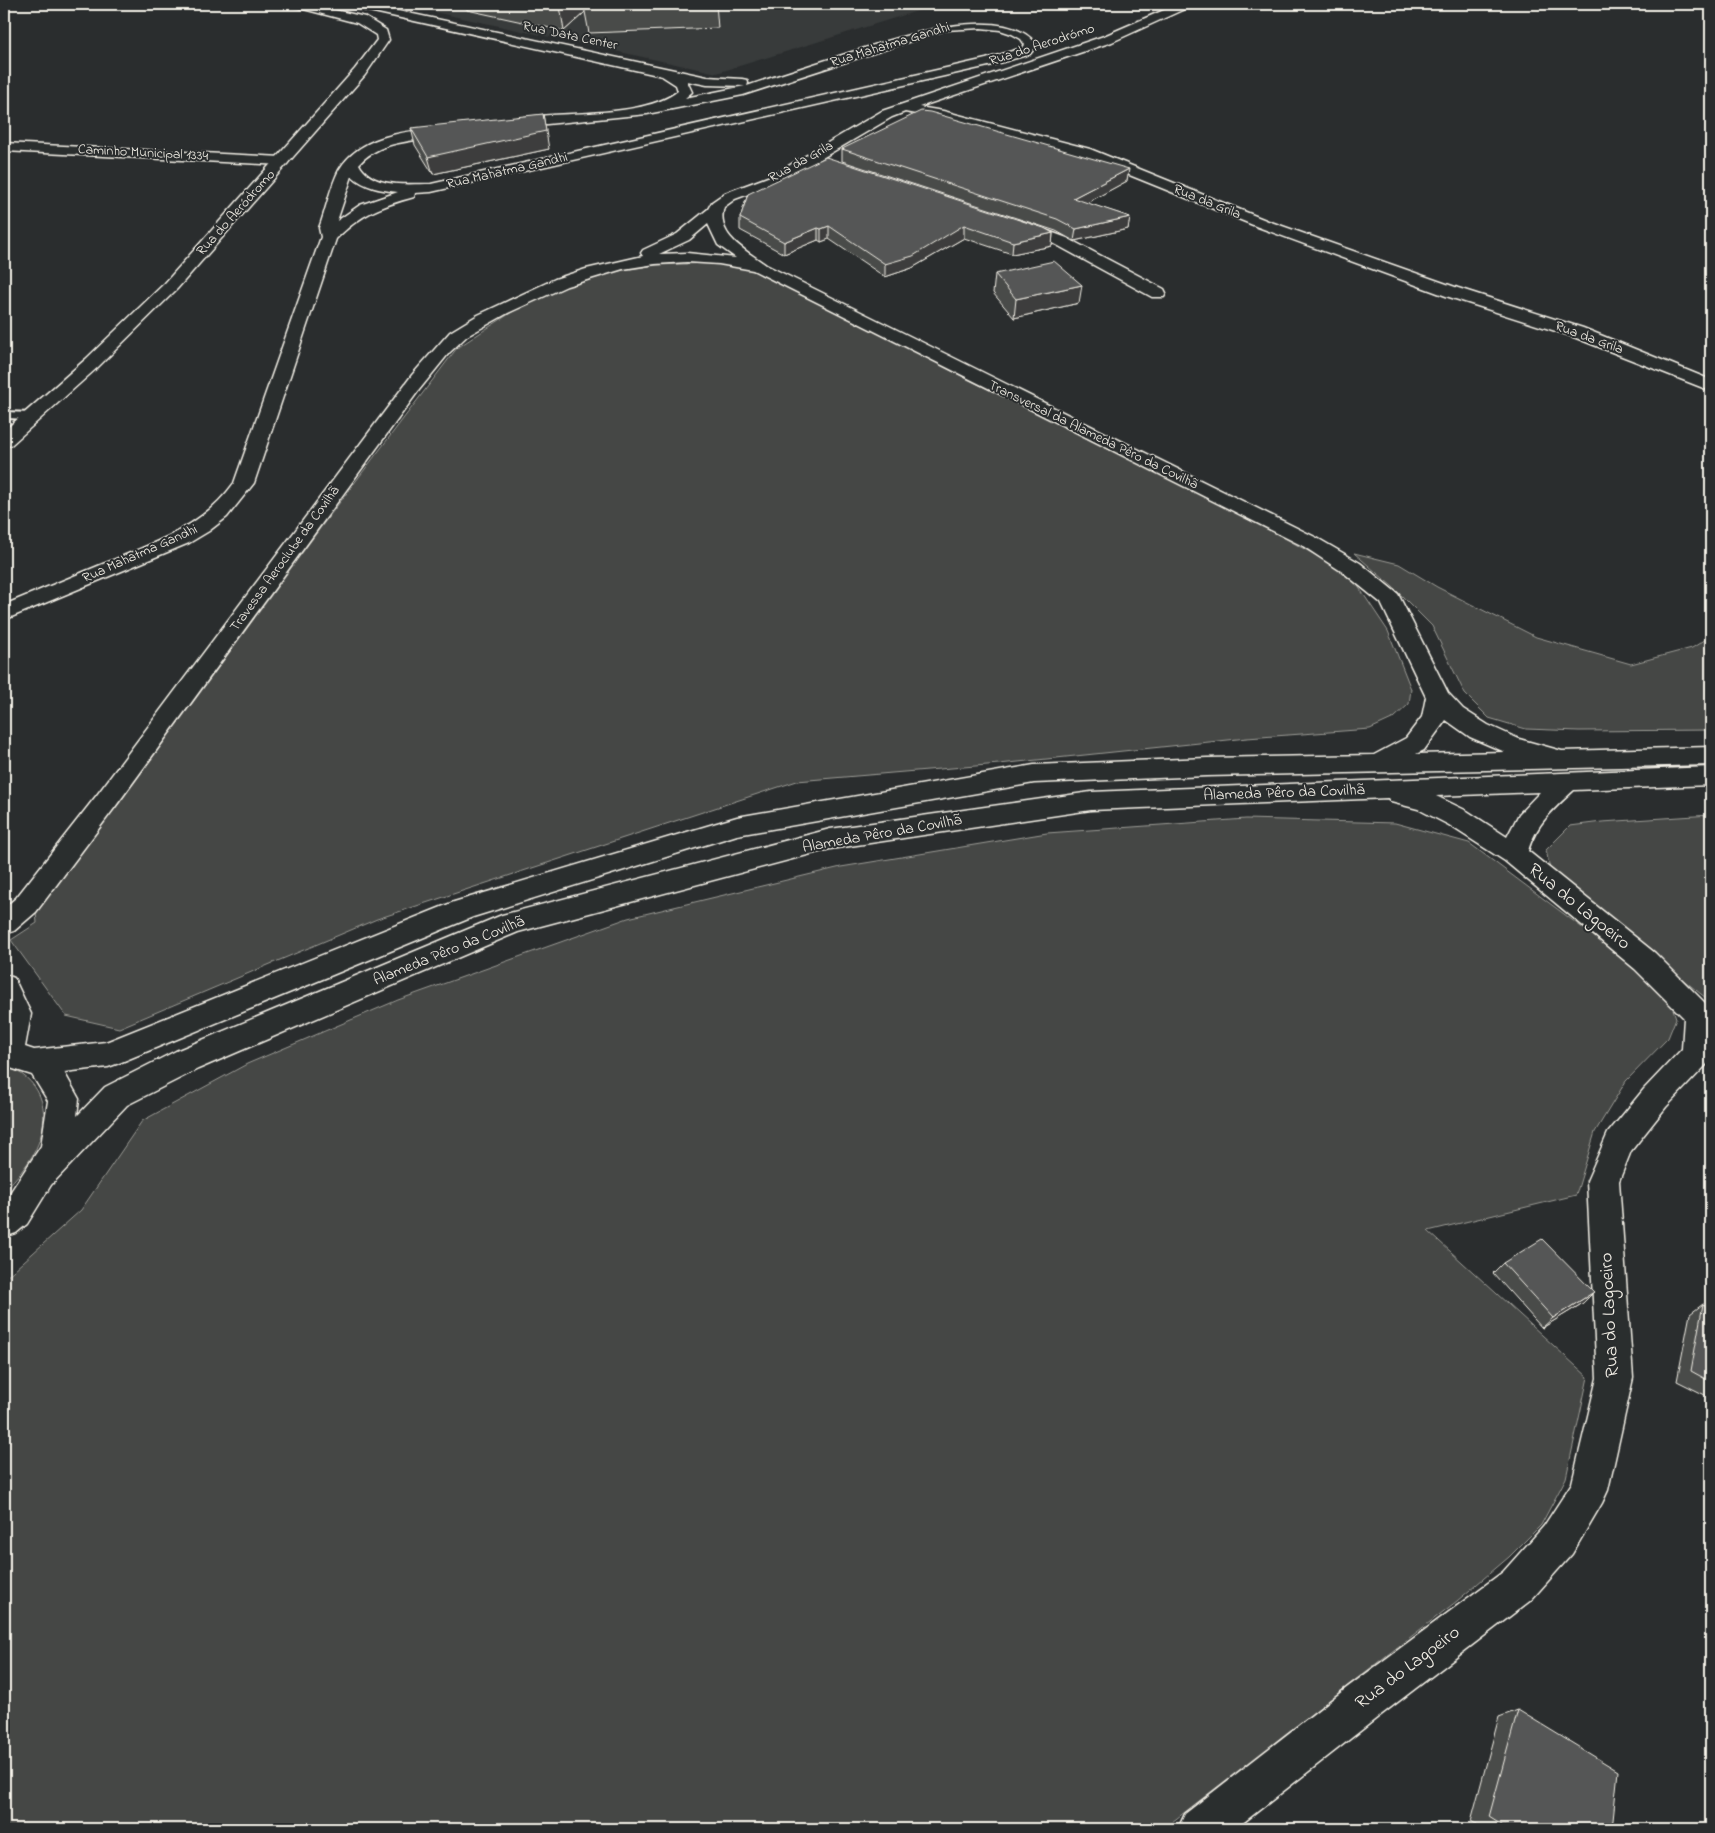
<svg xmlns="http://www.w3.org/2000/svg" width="1715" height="1833" viewBox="0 0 1715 1833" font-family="'Indie Flower',sans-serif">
  <rect width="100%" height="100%" fill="#2a2d2e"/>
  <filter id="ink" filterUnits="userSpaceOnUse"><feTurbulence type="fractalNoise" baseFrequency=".02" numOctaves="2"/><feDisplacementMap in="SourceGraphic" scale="10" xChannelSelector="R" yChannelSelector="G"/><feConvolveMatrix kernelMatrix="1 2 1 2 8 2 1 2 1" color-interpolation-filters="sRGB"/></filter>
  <g filter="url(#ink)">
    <path fill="#373a3a" d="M 397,4 L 940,4 L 717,73 Z"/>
    <path fill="#444645" stroke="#9c9c96" d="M 710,263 L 742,266 L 813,298 L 967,379 L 1182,482 L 1350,574 L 1388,631 L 1411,689 L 1409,704 L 1394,718 L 1370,729 L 1247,738 L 999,764 L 797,781 L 377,919 L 119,1028 L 66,1016 L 11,940 L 37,923 L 34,888 L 60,870 L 118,805 L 321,527 L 457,348 L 532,299 L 605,273 L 657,265 Z
      M 1354,553 L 1399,564 L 1437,587 L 1536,637 L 1631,664 L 1692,648 L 1711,636 L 1711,730 L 1579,731 L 1526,729 L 1489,718 L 1465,694 L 1432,626 L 1393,587 Z
      M 1711,815 L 1711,1002 L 1582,899 L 1550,869 L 1546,850 L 1570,826 L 1602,822 Z
      M 1246,819 L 1395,823 L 1469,843 L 1667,991 L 1676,1018 L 1668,1038 L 1626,1081 L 1595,1132 L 1576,1195 L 1428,1231 L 1588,1377 L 1566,1478 L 1541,1525 L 1509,1557 L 1457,1601 L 1163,1829 L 4,1829 L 4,1279 L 81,1210 L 142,1121 L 247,1064 L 398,1000 L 628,918 L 841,867 L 1047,833 Z
      M 4,1066 C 40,1077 52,1109 38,1144 C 31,1162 17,1177 4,1191 Z"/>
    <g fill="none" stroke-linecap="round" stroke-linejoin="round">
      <defs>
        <path id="service" d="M 4,412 L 32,413 L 37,416 L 32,419 L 4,418 Z"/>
        <path id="minor" d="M 345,4 L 366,4 L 707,77 L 742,79 L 747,80 L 748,83 L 747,86 C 782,74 817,63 852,52 C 897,38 1004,0 1037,45 L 1030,54 L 993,65 L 431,192 L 415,193 L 414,197 C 381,206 361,214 336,239 L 254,483 L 227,517 L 209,531 L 189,543 L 4,620 L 4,605 C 37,591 70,578 103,564 C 152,544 202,528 234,483 L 321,237 L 319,228 C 326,210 330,187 339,170 C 361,133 411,131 449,127 L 454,128 L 456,131 L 454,134 C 422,142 383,137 359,164 C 372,189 408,184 431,184 L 986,59 L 1022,48 L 1025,45 L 1021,39 L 1012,34 L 1000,30 L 981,28 L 945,30 L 743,95 L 647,114 L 507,128 L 502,127 L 500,124 L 502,121 C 549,109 640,121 678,91 L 676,85 L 662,76 L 351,7 ZM 687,81 L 707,85 L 745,86 L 685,98 L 692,92 ZM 352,176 C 365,188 381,190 398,192 L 360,205 L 337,221 Z
          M 1178,4 L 1193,4 L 1191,6 L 1112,42 L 919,107 L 943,111 L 1090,149 L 1268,221 L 1458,288 L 1583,328 L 1711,380 L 1711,391 L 1571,336 L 1446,296 L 1258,227 L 1080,155 L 942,119 L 905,112 L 892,117 L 783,181 L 735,199 L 724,207 C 715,236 747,251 766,265 L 1317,538 L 1360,563 L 1398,594 L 1448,693 L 1463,709 L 1488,725 L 1519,739 L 1562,751 L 1711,747 L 1711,765 L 1207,776 L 1034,783 L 737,835 L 473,917 L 119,1063 L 108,1067 L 64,1072 L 79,1099 L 77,1116 L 105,1087 L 176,1051 L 502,915 L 830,829 L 1091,792 L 1711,767 L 1711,785 L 1574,790 C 1554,808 1536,824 1528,851 L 1655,953 L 1711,1009 L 1711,1055 L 1708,1063 L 1666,1107 L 1631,1151 L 1619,1181 L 1633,1378 L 1608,1490 L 1602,1503 L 1572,1554 L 1531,1600 L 1378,1717 L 1235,1829 L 1178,1829 L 1185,1814 L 1348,1687 L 1503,1572 L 1544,1526 L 1572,1483 L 1597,1378 L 1587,1181 L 1608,1133 L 1644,1089 L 1682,1049 L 1684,1018 L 1635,969 L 1505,861 L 1449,825 L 1418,809 L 1391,802 L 1388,798 L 1091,810 L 830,849 L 518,932 L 198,1069 L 127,1105 L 51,1185 L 27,1224 L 16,1233 L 4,1237 L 4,1202 L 41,1146 L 48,1101 L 32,1075 L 4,1066 L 4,974 L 14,978 L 31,1014 L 25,1047 L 34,1050 L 106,1042 L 454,902 L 737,817 L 1034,765 L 1207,758 L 1374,755 L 1406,738 L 1422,717 L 1426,697 L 1381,603 L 1344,573 L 1303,546 L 753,270 L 719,264 L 687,262 L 655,264 L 623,269 L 567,286 L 508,313 L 467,336 L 449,353 L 419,390 L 115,807 L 36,912 L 14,931 L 4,934 L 4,908 L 16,898 L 97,795 L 412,375 L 450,332 L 478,315 L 555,279 L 586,269 L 643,256 L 641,253 L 643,250 L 677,234 L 708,209 L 712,202 L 725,193 L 773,175 L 882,111 L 1104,36 ZM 708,224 L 718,245 L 736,258 L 687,253 L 659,254 L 689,240 ZM 1446,720 L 1470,737 L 1505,752 L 1416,754 L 1424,750 ZM 1540,792 L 1519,814 L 1507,837 L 1467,811 L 1436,796 Z
          M 4,143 L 282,157 L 287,158 L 289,161 L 287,164 L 282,165 L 4,151 Z
          M 1018,220 L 1067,238 L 1164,289 L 1166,293 L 1164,297 L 1152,297 L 1055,244 L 1013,228 L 1010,225 L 1013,222 Z"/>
        <path id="secondary" d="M 290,4 L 309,4 L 365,17 L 386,30 L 389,40 L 365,75 L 177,289 L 98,367 L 11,445 L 4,447 L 4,431 L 86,359 L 165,283 L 355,69 L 377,40 L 376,35 L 357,23 L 292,6 Z"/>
      </defs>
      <use href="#service" stroke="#f4f1e8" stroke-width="4"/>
      <use href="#minor" stroke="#f4f1e8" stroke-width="3"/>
      <use href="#secondary" stroke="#f4f1e8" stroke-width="3"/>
      <use href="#service" fill="#2a2d2e" fill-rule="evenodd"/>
      <use href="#minor" fill="#2a2d2e" fill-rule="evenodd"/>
      <use href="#secondary" fill="#2a2d2e" fill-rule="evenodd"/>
    </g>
    <path fill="#494b4a" stroke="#f4f1e8" d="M 466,4 L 716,4 L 718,28 L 589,33 L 585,12 L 564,31 L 467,10 Z
      M 411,128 L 549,149 L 433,174 L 415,145 Z
      M 842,149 L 1127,181 L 1086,203 L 1130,217 L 1128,229 L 1074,241 L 1056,231 L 842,161 Z
      M 748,194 L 1053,233 L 1052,246 L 1012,254 L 964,238 L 912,268 L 885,277 L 829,239 L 821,242 L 818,240 L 784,254 L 740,230 L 740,218 Z
      M 995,274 L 1079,303 L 1014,318 L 993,293 Z
      M 1503,1263 L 1594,1292 L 1583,1303 L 1542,1328 L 1493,1273 Z
      M 1703,1304 L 1711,1308 L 1711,1398 L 1677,1381 L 1690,1314 Z
      M 1518,1710 L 1612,1829 L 1484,1829 L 1471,1821 L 1499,1717 Z"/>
    <path fill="#3c3d3c" stroke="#f4f1e8" d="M 562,4 L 584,4 L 585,12 L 564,31 L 560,6 Z
      M 543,114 L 549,149 L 433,174 L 428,157 Z
      M 1129,169 L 1127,181 L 1072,211 L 1073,198 Z
      M 1130,217 L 1128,229 L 1074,241 L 1076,229 Z
      M 964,225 L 964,238 L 912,268 L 885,277 L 885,264 Z
      M 829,226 L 829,239 L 821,242 L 821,229 Z
      M 818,228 L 818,240 L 784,254 L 784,242 Z
      M 1053,233 L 1052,246 L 1012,254 L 1013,242 Z
      M 1082,285 L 1079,303 L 1014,318 L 1016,299 Z
      M 1594,1292 L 1583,1303 L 1542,1328 L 1553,1318 Z"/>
    <path fill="#555756" stroke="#f4f1e8" d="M 550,4 L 562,4 L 560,6 Z
      M 921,111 L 930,112 L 1129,169 L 1073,198 L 1130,217 L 1076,229 L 1057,219 L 842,149 Z
      M 543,114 L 546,131 L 428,157 L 411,128 Z
      M 826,157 L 1044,228 L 1053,233 L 1013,242 L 964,225 L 913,256 L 885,264 L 829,226 L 821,229 L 818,228 L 784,242 L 740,218 L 748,194 Z
      M 1054,261 L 1082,285 L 1016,299 L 995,274 Z
      M 1542,1239 L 1594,1292 L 1553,1318 L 1503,1263 Z
      M 1703,1304 L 1711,1308 L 1711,1382 L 1691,1371 Z
      M 1518,1710 L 1618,1771 L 1612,1829 L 1508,1829 L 1489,1817 Z"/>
  </g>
  <g text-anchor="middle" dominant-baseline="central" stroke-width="4" stroke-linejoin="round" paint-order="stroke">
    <g font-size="14" fill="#f4f1e8" stroke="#2a2d2e">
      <text transform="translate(570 36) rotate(12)">Rua Data Center</text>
      <text transform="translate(890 45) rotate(-17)">Rua Mahatma Gandhi</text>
      <text transform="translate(1042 45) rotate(-18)">Rua do Aerodrómo</text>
      <text transform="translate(143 153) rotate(3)">Caminho Municipal 1334</text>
      <text transform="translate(801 162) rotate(-29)">Rua da Grila</text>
      <text transform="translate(507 171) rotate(-13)">Rua Mahatma Gandhi</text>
      <text transform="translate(1207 202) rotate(22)">Rua da Grila</text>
      <text transform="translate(236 213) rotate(-48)">Rua do Aeródromo</text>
      <text transform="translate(1589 338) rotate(20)">Rua da Grila</text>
      <text transform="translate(1093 435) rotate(26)">Transversal da Alameda Pêro da Covilhã</text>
      <text transform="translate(140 554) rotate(-24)">Rua Mahatma Gandhi</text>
      <text transform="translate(285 559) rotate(-54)">Travessa Aeroclube da Covilhã</text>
    </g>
    <g font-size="16" fill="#f4f1e8" stroke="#2a2d2e">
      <text transform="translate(1284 793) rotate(-2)">Alameda Pêro da Covilhã</text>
      <text transform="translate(882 834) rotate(-10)">Alameda Pêro da Covilhã</text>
      <text transform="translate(449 951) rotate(-22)">Alameda Pêro da Covilhã</text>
    </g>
    <g font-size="19" fill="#f4f1e8" stroke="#2a2d2e">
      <text transform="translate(1579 907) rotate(39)">Rua do Lagoeiro</text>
      <text transform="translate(1610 1315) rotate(-93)">Rua do Lagoeiro</text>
      <text transform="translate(1408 1668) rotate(-37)">Rua do Lagoeiro</text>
    </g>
  </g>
  <rect width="1715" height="1833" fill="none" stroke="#2a2d2e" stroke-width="20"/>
  <rect x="10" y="10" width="1695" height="1813" fill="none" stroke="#f4f1e8" stroke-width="2" filter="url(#ink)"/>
</svg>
